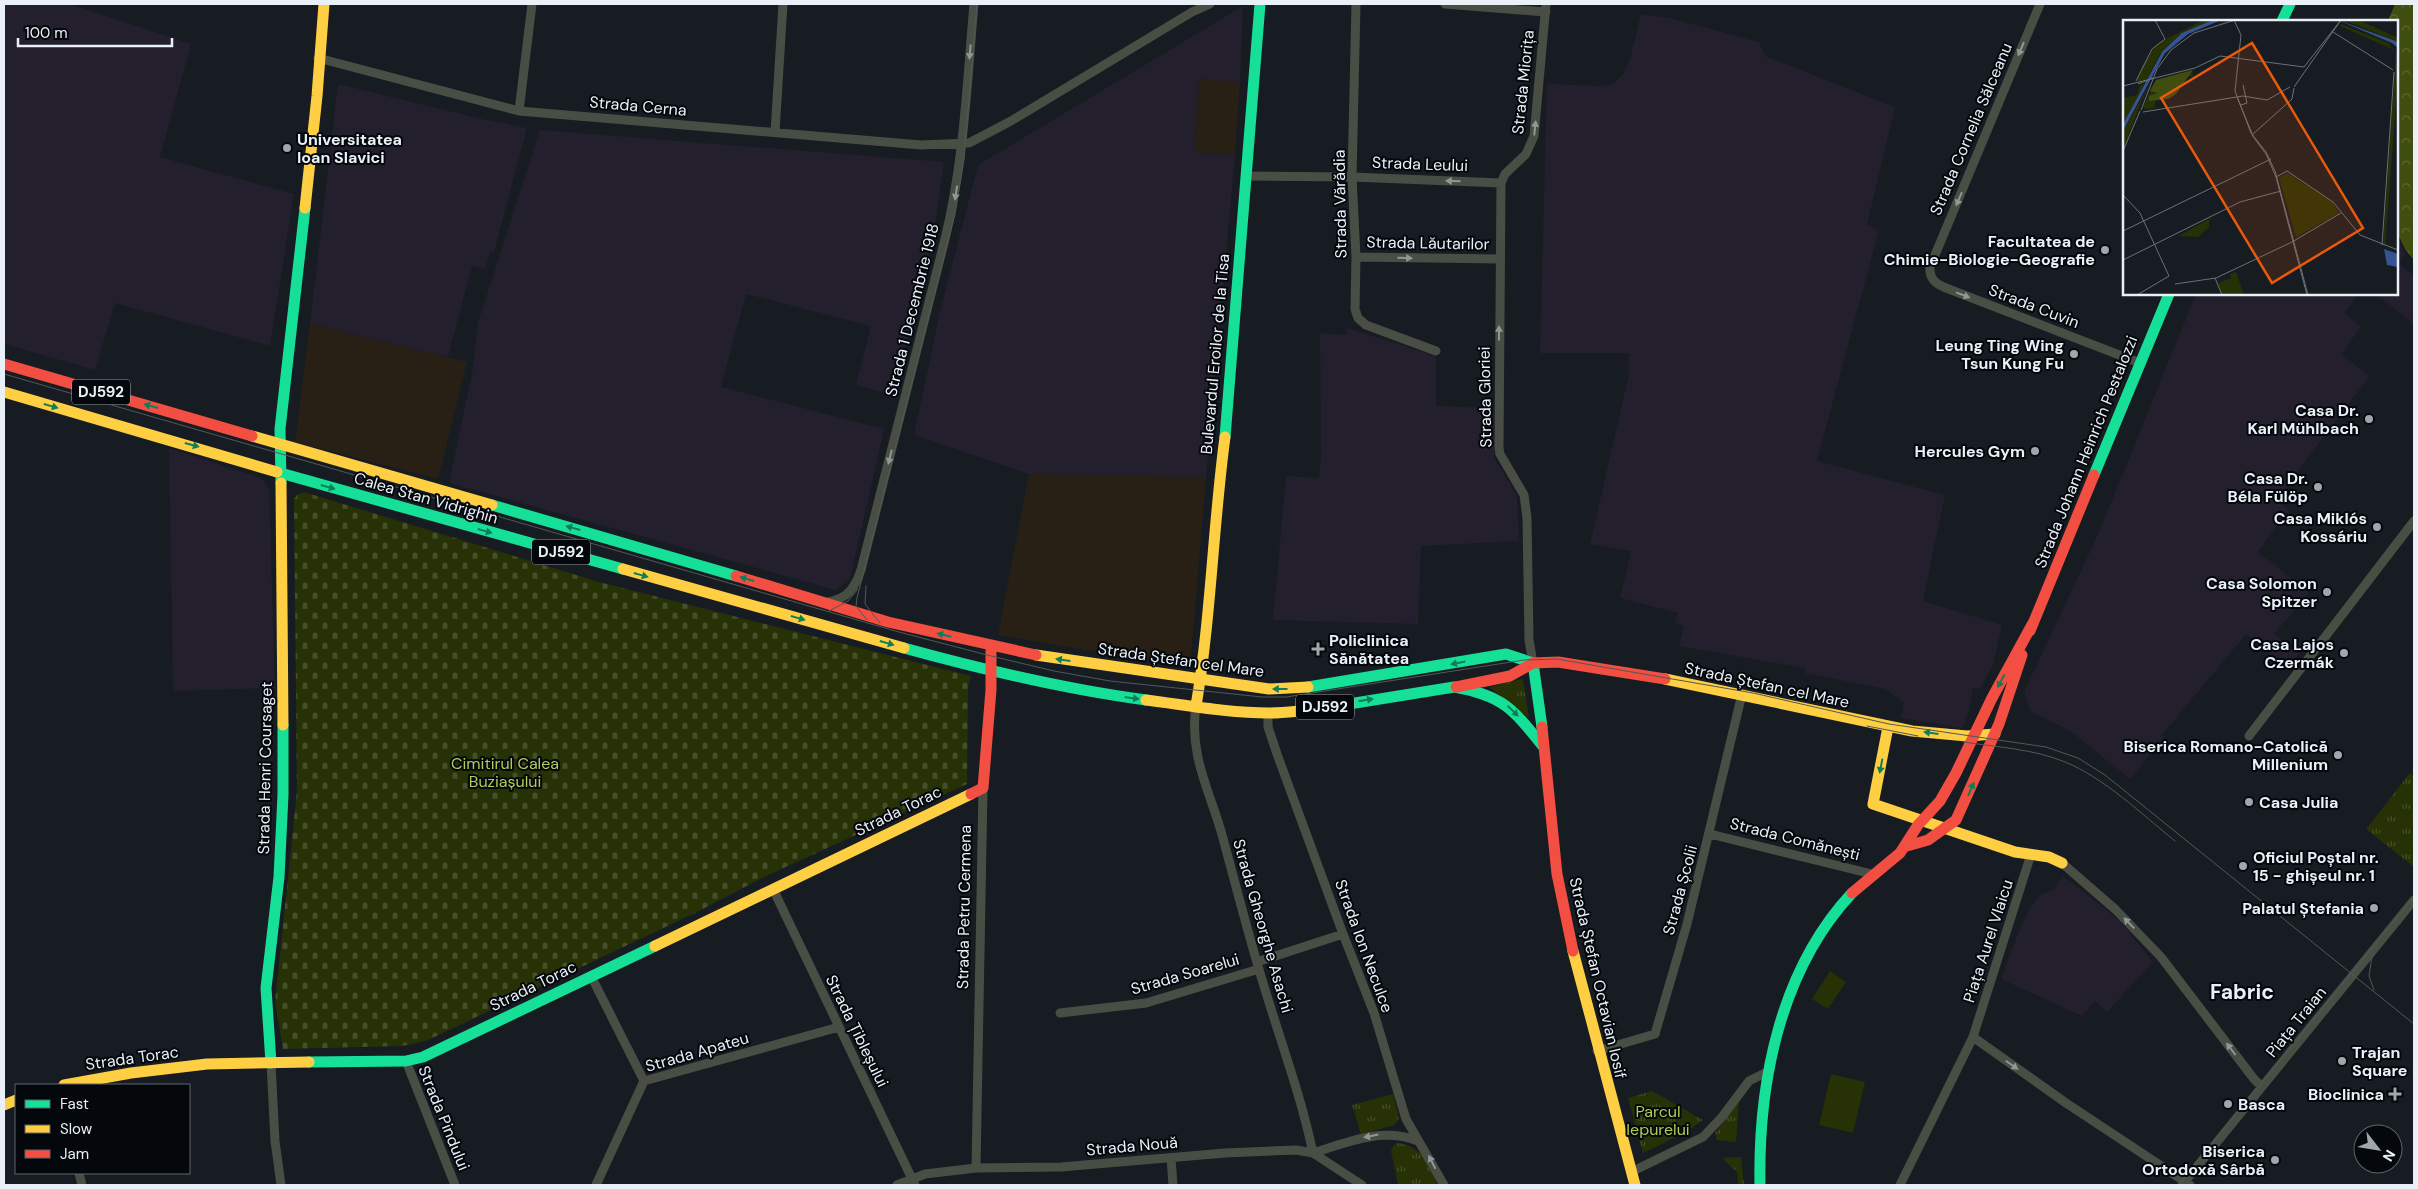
<svg xmlns="http://www.w3.org/2000/svg" width="2418" height="1189" viewBox="0 0 2418 1189" font-family="'DM Sans',sans-serif">
  <defs>
    <pattern id="grass-tufts" width="24" height="20" patternUnits="userSpaceOnUse" patternTransform="scale(1.25)"><rect width="24" height="20" fill="#263105"/><path d="M3 7l-1-3M5 7V3M7 7l1-3M15 17l-1-3M17 17v-4M19 17l1-3" fill="none" stroke="#464f2a"/></pattern>
    <pattern id="forest-crowns" width="20" height="18" patternUnits="userSpaceOnUse" patternTransform="scale(1.25)"><rect width="20" height="18" fill="#404d11"/><path d="M2 6a3 3 0 1 1 6 0M12 15a3 3 0 1 1 6 0" fill="none" stroke="#5c6734"/></pattern>
    <pattern id="cemetery-stones" width="16" height="16" patternUnits="userSpaceOnUse" patternTransform="scale(1.25)"><rect width="16" height="16" fill="#263105"/><path d="M2 7V4a2 2 0 0 1 4 0v3zM10 15v-3a2 2 0 0 1 4 0v3z" fill="#464f2a"/></pattern>
  </defs>
  <rect width="100%" height="100%" fill="#161c22"/>
  <path fill="#282014" d="M 1199,79 L 1240,82 L 1235,155 L 1194,152 Z
    M 310,324 L 467,362 L 438,479 L 295,442 Z
    M 1029,474 L 1206,477 L 1190,668 L 998,635 Z"/>
  <path fill="#231f2d" d="M 4,4 L 70,4 L 191,44 L 160,157 L 294,194 L 270,346 L 115,303 L 95,370 L 4,344 Z
    M 1243,6 L 1240,82 L 1199,79 L 1194,152 L 1235,155 L 1206,477 L 1029,474 L 914,435 L 940,312 L 978,165 Z
    M 1641,14 L 1670,18 L 1759,42 L 1765,56 L 1895,107 L 1867,225 L 1879,230 L 1817,461 L 1945,495 L 1923,601 L 2002,625 L 1993,665 L 1980,689 L 1973,688 L 1969,711 L 1962,728 L 1901,718 L 1904,702 L 1885,689 L 1805,673 L 1805,668 L 1679,646 L 1684,626 L 1675,623 L 1678,613 L 1620,598 L 1631,551 L 1590,544 L 1629,374 L 1629,353 L 1540,353 L 1547,84 L 1603,86 L 1614,83 L 1623,74 L 1630,59 Z
    M 338,84 L 482,119 L 527,128 L 494,252 L 490,251 L 485,269 L 472,266 L 448,357 L 310,324 Z
    M 540,130 L 944,162 L 934,233 L 893,395 L 856,385 L 871,326 L 746,294 L 721,387 L 884,429 L 850,579 L 836,590 L 449,483 L 472,374 L 478,322 Z
    M 2397,237 L 2405,254 L 2399,263 L 2414,276 L 2414,327 L 2410,320 L 2375,294 L 2397,294 Z
    M 2196,294 L 2358,294 L 2344,313 L 2361,327 L 2341,354 L 2370,376 L 2276,500 L 2289,510 L 2258,552 L 2309,593 L 2274,634 L 2299,654 L 2288,668 L 2246,634 L 2162,735 L 2164,738 L 2130,779 L 2069,730 L 2030,711 L 2024,692 L 2099,532 Z
    M 1347,328 L 1436,356 L 1436,406 L 1494,408 L 1494,458 L 1517,495 L 1519,541 L 1421,546 L 1418,624 L 1273,620 L 1286,476 L 1319,478 L 1321,456 L 1320,333 L 1346,335 Z
    M 169,448 L 261,478 L 269,489 L 275,688 L 173,691 Z
    M 2063,876 L 2119,920 L 2153,962 L 2107,1012 L 2095,1001 L 2082,1016 L 2001,979 L 2019,931 L 2029,910 L 2042,893 L 2052,891 Z"/>
  <path fill="url(#grass-tufts)" d="M 1523,679 L 1529,718 L 1489,687 Z
    M 2410,773 L 2414,777 L 2414,867 L 2366,829 Z
    M 1652,1091 L 1703,1120 L 1686,1132 L 1643,1153 L 1628,1098 Z
    M 1393,1094 L 1399,1118 L 1395,1125 L 1361,1134 L 1352,1105 Z
    M 1739,1102 L 1736,1142 L 1717,1140 L 1715,1133 Z
    M 1398,1143 C 1424,1147 1427,1164 1438,1185 L 1398,1185 L 1391,1151 L 1394,1145 Z
    M 1741,1157 L 1744,1185 L 1738,1185 L 1737,1172 L 1722,1158 Z"/>
  <path fill="url(#forest-crowns)" d="M 2395,4 L 2414,4 L 2414,260 L 2405,249 L 2397,232 L 2397,21 L 2388,21 Z"/>
  <path fill="url(#cemetery-stones)" d="M 304,492 L 599,582 L 971,676 L 968,687 L 967,784 L 766,876 L 697,912 L 426,1041 L 402,1046 L 283,1049 L 275,1002 L 297,791 L 294,499 L 297,495 Z"/>
  <path fill="#263105" d="M 1830,971 L 1846,982 L 1828,1009 L 1812,999 Z
    M 1831,1074 L 1865,1082 L 1853,1133 L 1819,1125 Z"/>
  <g fill="none" stroke-linecap="round" stroke-linejoin="round">
    <path stroke="#494e45" stroke-width="9" d="M 1356,4 L 1352,177 L 1356,257 L 1355,309 L 1358,318 L 1366,325 L 1436,351
      M 1445,4 L 1546,12
      M 2040,4 L 1930,267 C 1929,279 1936,284 1946,288 L 2140,363
      M 318,58 L 519,111 L 921,145 L 969,143 L 1011,121 L 1192,12 L 1210,4
      M 519,111 L 532,4
      M 775,132 L 783,4
      M 1248,176 L 1352,177 L 1501,183
      M 1356,257 L 1500,259
      M 828,602 C 847,599 855,588 861,570 L 945,239 C 964,161 967,83 974,4
      M 1533,663 L 1529,640 L 1527,518 L 1524,495 L 1500,454 L 1499,448 L 1501,183 L 1505,174 L 1526,154 L 1534,136 L 1546,4
      M 1196,706 C 1189,754 1208,787 1221,831 C 1236,886 1250,942 1267,996 C 1283,1048 1302,1100 1313,1153
      M 1268,713 L 1268,727 L 1277,754 L 1343,934 L 1374,1013 L 1406,1119 L 1444,1185
      M 2249,736 L 2414,521
      M 1710,834 L 1872,874
      M 2062,863 L 2116,910 L 2161,957 L 2254,1079 L 2262,1087
      M 773,889 L 915,1185
      M 1257,962 L 1343,934
      M 591,976 L 644,1081
      M 1060,1013 L 1146,1003 L 1259,969
      M 1973,1037 L 2066,1103 L 2190,1185
      M 1597,1051 L 1655,1034 L 1687,924 L 1742,694
      M 406,1061 L 455,1185
      M 271,1063 L 275,1141 L 281,1185
      M 1313,1153 C 1348,1142 1382,1127 1418,1141
      M 1171,1158 L 1173,1185
      M 976,1168 L 983,788
      M 1631,1172 L 1703,1137 L 1722,1117 L 1749,1081 L 1765,1073
      M 79,1173 L 82,1185
      M 596,1185 L 644,1081 L 839,1027
      M 897,1185 L 925,1174 L 976,1168 L 1061,1167 L 1225,1153 L 1296,1150 L 1313,1153 L 1362,1185
      M 1900,1185 L 1973,1037 L 2031,854
      M 2182,1185 L 2414,900"/>
    <path stroke="#16e098" stroke-width="11" d="M 2282,21 L 2290,4
      M 1225,437 L 1260,4
      M 277,472 L 623,569
      M 2094,475 L 2169,294
      M 281,483 L 280,429 L 305,208
      M 492,505 L 736,576
      M 904,648 C 984,670 1063,689 1146,700
      M 1308,687 L 1506,654 L 1533,663 L 1542,727
      M 1349,704 L 1454,687 C 1502,695 1513,709 1542,745
      M 309,1062 L 406,1061 L 423,1057 L 655,946
      M 271,1063 L 266,988 L 279,877 L 283,795 L 283,725
      M 1760,1185 C 1758,1083 1780,970 1852,893"/>
    <path stroke="#ffcf43" stroke-width="11" d="M 305,208 L 317,96 L 324,4
      M 4,392 L 277,472
      M 252,436 L 492,505
      M 281,483 L 283,725
      M 623,569 L 904,648
      M 1036,655 L 1269,689 L 1308,687
      M 1665,679 L 1912,731 L 1967,736 L 1995,734
      M 1146,700 C 1186,705 1228,713 1269,713 C 1296,713 1322,708 1349,704
      M 1196,706 C 1211,617 1213,526 1225,437
      M 1888,727 L 1873,804 L 2015,852 L 2049,857 L 2062,863
      M 655,946 L 971,794
      M 1573,951 L 1635,1185
      M 64,1085 L 131,1073 L 207,1064 L 309,1062
      M 4,1105 L 16,1100"/>
    <path stroke="#f24e42" stroke-width="11" d="M 4,364 L 252,436
      M 736,576 L 888,622 L 1036,655
      M 2030,631 L 2094,475
      M 1456,687 L 1510,676 L 1533,663 L 1558,662 L 1665,679
      M 1542,727 L 1557,874 L 1573,951
      M 971,794 L 983,788 L 991,690 L 991,647
      M 1907,846 L 1928,840 L 1956,820 L 1999,724 L 2022,655
      M 1852,893 L 1900,853 L 1918,825 L 1940,801 L 1956,773 L 1992,698 L 2033,623"/>
    <path stroke="#525856" stroke-width="1" d="M 4,374 L 899,632 L 991,656 L 1054,671 L 1110,681 L 1262,697 L 1286,697 L 1524,660 L 1557,659 L 1753,693 L 1889,724 L 2046,747 L 2078,758 L 2105,775 L 2414,1024
      M 866,586 L 865,604 L 880,623
      M 829,611 L 848,601 L 858,589
      M 867,620 L 856,606 L 857,598 L 955,214 L 964,159 L 977,4
      M 1867,726 L 1918,736
      M 1963,742 C 1996,747 2034,749 2065,762 C 2103,777 2143,815 2175,841
      M 2372,956 L 2369,976 L 2374,990
      M 2178,1185 L 2414,897"/>
  </g>
  <defs><path id="oneway-solid" d="M-6-.8H1V-3.2L6.5 0L1 3.2V.8H-6Z" transform="scale(1.25)"/></defs>
  <g fill="#919795">
    <use href="#oneway-solid" transform="translate(2021 49) rotate(113)"/>
    <use href="#oneway-solid" transform="translate(970 52) rotate(95)"/>
    <use href="#oneway-solid" transform="translate(1535 128) rotate(-84)"/>
    <use href="#oneway-solid" transform="translate(1453 181) rotate(-178)"/>
    <use href="#oneway-solid" transform="translate(956 193) rotate(99)"/>
    <use href="#oneway-solid" transform="translate(1959 199) rotate(113)"/>
    <use href="#oneway-solid" transform="translate(1405 258) rotate(1)"/>
    <use href="#oneway-solid" transform="translate(1963 295) rotate(21)"/>
    <use href="#oneway-solid" transform="translate(1499 333) rotate(-90)"/>
    <use href="#oneway-solid" transform="translate(890 457) rotate(104)"/>
    <use href="#oneway-solid" transform="translate(2129 923) rotate(-134)"/>
    <use href="#oneway-solid" transform="translate(2231 1049) rotate(-127)"/>
    <use href="#oneway-solid" transform="translate(2012 1065) rotate(35)"/>
    <use href="#oneway-solid" transform="translate(1371 1136) rotate(169)"/>
    <use href="#oneway-solid" transform="translate(1432 1162) rotate(-117)"/>
  </g>
  <g fill="#0e7e59">
    <use href="#oneway-solid" transform="translate(51 406) rotate(16)"/>
    <use href="#oneway-solid" transform="translate(151 406) rotate(-164)"/>
    <use href="#oneway-solid" transform="translate(192 445) rotate(15)"/>
    <use href="#oneway-solid" transform="translate(328 487) rotate(16)"/>
    <use href="#oneway-solid" transform="translate(573 528) rotate(-164)"/>
    <use href="#oneway-solid" transform="translate(485 531) rotate(16)"/>
    <use href="#oneway-solid" transform="translate(641 575) rotate(16)"/>
    <use href="#oneway-solid" transform="translate(747 579) rotate(-164)"/>
    <use href="#oneway-solid" transform="translate(798 618) rotate(16)"/>
    <use href="#oneway-solid" transform="translate(944 635) rotate(-167)"/>
    <use href="#oneway-solid" transform="translate(887 643) rotate(16)"/>
    <use href="#oneway-solid" transform="translate(1063 660) rotate(-172)"/>
    <use href="#oneway-solid" transform="translate(1458 663) rotate(169)"/>
    <use href="#oneway-solid" transform="translate(2001 681) rotate(118)"/>
    <use href="#oneway-solid" transform="translate(1280 689) rotate(180)"/>
    <use href="#oneway-solid" transform="translate(1132 698) rotate(8)"/>
    <use href="#oneway-solid" transform="translate(1366 700) rotate(-9)"/>
    <use href="#oneway-solid" transform="translate(1513 711) rotate(44)"/>
    <use href="#oneway-solid" transform="translate(1931 733) rotate(-172)"/>
    <use href="#oneway-solid" transform="translate(1881 766) rotate(101)"/>
    <use href="#oneway-solid" transform="translate(1971 789) rotate(-67)"/>
  </g>
  <g fill="#9fa6ac" stroke="#04070b" stroke-width="2">
    <circle cx="287" cy="148" r="5"/>
    <circle cx="2105" cy="250" r="5"/>
    <circle cx="2074" cy="354" r="5"/>
    <circle cx="2369" cy="419" r="5"/>
    <circle cx="2035" cy="451" r="5"/>
    <circle cx="2318" cy="487" r="5"/>
    <circle cx="2377" cy="527" r="5"/>
    <circle cx="2327" cy="592" r="5"/>
    <path d="M1315.5 641.5h5v5h5v5h-5v5h-5v-5h-5v-5h5z"/>
    <circle cx="2344" cy="653" r="5"/>
    <circle cx="2338" cy="755" r="5"/>
    <circle cx="2249" cy="802" r="5"/>
    <circle cx="2243" cy="866" r="5"/>
    <circle cx="2374" cy="908" r="5"/>
    <circle cx="2342" cy="1061" r="5"/>
    <path d="M2392.5 1086.5h5v5h5v5h-5v5h-5v-5h-5v-5h5z"/>
    <circle cx="2228" cy="1104" r="5"/>
    <circle cx="2275" cy="1160" r="5"/>
  </g>
  <g text-anchor="middle" dominant-baseline="central" stroke-width="4" stroke-linejoin="round" paint-order="stroke">
    <g fill="#04070b" stroke="#a4aab0" stroke-width="1">
      <rect x="72" y="379.5" width="58" height="25" rx="4"/>
      <rect x="532" y="539.5" width="58" height="25" rx="4"/>
      <rect x="1296" y="694.5" width="58" height="25" rx="4"/>
    </g>
    <g font-size="15" font-weight="bold" fill="#e9f0f7">
      <text x="101" y="392">DJ592</text>
      <text x="561" y="552">DJ592</text>
      <text x="1325" y="707">DJ592</text>
    </g>
    <g font-size="16" fill="#e9f0f7" stroke="#04070b">
      <text transform="translate(1523 82) rotate(-84)">Strada Miorița</text>
      <text transform="translate(638 106) rotate(5)">Strada Cerna</text>
      <text transform="translate(1971 129) rotate(-67)">Strada Cornelia Sălceanu</text>
      <text transform="translate(1420 164) rotate(2)">Strada Leului</text>
      <text transform="translate(1340 204) rotate(-91)">Strada Vărădia</text>
      <text transform="translate(1428 243) rotate(1)">Strada Lăutarilor</text>
      <text transform="translate(2034 306) rotate(21)">Strada Cuvin</text>
      <text transform="translate(912 310) rotate(-76)">Strada 1 Decembrie 1918</text>
      <text transform="translate(1215 354) rotate(-85)">Bulevardul Eroilor de la Tisa</text>
      <text transform="translate(1485 397) rotate(-91)">Strada Gloriei</text>
      <text transform="translate(2086 452) rotate(-68)">Strada Johann Heinrich Pestalozzi</text>
      <text transform="translate(426 498) rotate(16)">Calea Stan Vidrighin</text>
      <text transform="translate(1181 660) rotate(8)">Strada Ștefan cel Mare</text>
      <text transform="translate(1767 685) rotate(12)">Strada Ștefan cel Mare</text>
      <text transform="translate(265 768) rotate(-89)">Strada Henri Coursaget</text>
      <text transform="translate(898 811) rotate(-26)">Strada Torac</text>
      <text transform="translate(1795 839) rotate(14)">Strada Comănești</text>
      <text transform="translate(1680 890) rotate(-75)">Strada Școlii</text>
      <text transform="translate(964 907) rotate(-89)">Strada Petru Cermena</text>
      <text transform="translate(1263 926) rotate(74)">Strada Gheorghe Asachi</text>
      <text transform="translate(1988 941) rotate(-72)">Piața Aurel Vlaicu</text>
      <text transform="translate(1364 946) rotate(70)">Strada Ion Neculce</text>
      <text transform="translate(1185 974) rotate(-16)">Strada Soarelui</text>
      <text transform="translate(1598 978) rotate(77)">Strada Ștefan Octavian Iosif</text>
      <text transform="translate(533 986) rotate(-26)">Strada Torac</text>
      <text transform="translate(2296 1022) rotate(-51)">Piața Traian</text>
      <text transform="translate(857 1031) rotate(64)">Strada Țibleșului</text>
      <text transform="translate(697 1052) rotate(-16)">Strada Apateu</text>
      <text transform="translate(132 1058) rotate(-8)">Strada Torac</text>
      <text transform="translate(444 1118) rotate(68)">Strada Pindului</text>
      <text transform="translate(1132 1146) rotate(-5)">Strada Nouă</text>
    </g>
    <g font-size="16" font-weight="bold" fill="#e9f0f7" stroke="#04070b" text-anchor="end">
      <text x="297" y="139" text-anchor="start">Universitatea<tspan x="297" dy="18">Ioan Slavici</tspan></text>
      <text x="2095" y="241">Facultatea de<tspan x="2095" dy="18">Chimie-Biologie-Geografie</tspan></text>
      <text x="2064" y="345">Leung Ting Wing<tspan x="2064" dy="18">Tsun Kung Fu</tspan></text>
      <text x="2359" y="410">Casa Dr.<tspan x="2359" dy="18">Karl Mühlbach</tspan></text>
      <text x="2025" y="451">Hercules Gym</text>
      <text x="2308" y="478">Casa Dr.<tspan x="2308" dy="18">Béla Fülöp</tspan></text>
      <text x="2367" y="518">Casa Miklós<tspan x="2367" dy="18">Kossáriu</tspan></text>
      <text x="2317" y="583">Casa Solomon<tspan x="2317" dy="18">Spitzer</tspan></text>
      <text x="1329" y="640" text-anchor="start">Policlinica<tspan x="1329" dy="18">Sănătatea</tspan></text>
      <text x="2334" y="644">Casa Lajos<tspan x="2334" dy="18">Czermák</tspan></text>
      <text x="2328" y="746">Biserica Romano-Catolică<tspan x="2328" dy="18">Millenium</tspan></text>
      <text x="2259" y="802" text-anchor="start">Casa Julia</text>
      <text x="2253" y="857" text-anchor="start">Oficiul Poștal nr.<tspan x="2253" dy="18">15 - ghișeul nr. 1</tspan></text>
      <text x="2364" y="908">Palatul Ștefania</text>
      <text x="2352" y="1052" text-anchor="start">Trajan<tspan x="2352" dy="18">Square</tspan></text>
      <text x="2384" y="1094">Bioclinica</text>
      <text x="2238" y="1104" text-anchor="start">Basca</text>
      <text x="2265" y="1151">Biserica<tspan x="2265" dy="18">Ortodoxă Sârbă</tspan></text>
    </g>
    <g font-size="16" fill="#b1ce59" stroke="#04070b">
      <text x="505" y="763">Cimitirul Calea<tspan x="505" dy="18">Buziașului</tspan></text>
      <text x="1658" y="1111">Parcul<tspan x="1658" dy="18">Iepurelui</tspan></text>
    </g>
    <g font-size="21" font-weight="bold" fill="#e9f0f7" stroke="#04070b">
      <text x="2242" y="992">Fabric</text>
    </g>
  </g>
  <g transform="translate(2123 20)">
    <rect width="275" height="275" fill="#161c22"/>
    <path d="M 81,0 L 90,0 L 56,15 L 36,36 L 24,59 L 16,63 L 14,59 L 19,46 L 35,23 ZM 221,0 L 236,0 L 275,18 L 275,22 ZM 218,4 L 265,23 L 271,30 L 217,6 ZM 273,32 L 275,58 L 262,226 L 260,225 ZM 69,50 L 70,58 L 65,55 L 53,74 L 32,81 L 32,88 L 22,89 L 20,86 L 33,60 ZM 29,60 L 17,85 L 0,130 L 0,111 ZM 22,62 L 13,84 L 0,104 L 0,78 L 14,75 L 17,65 ZM 86,199 L 86,207 L 75,217 L 56,216 Z" fill="#263105"/>
    <path d="M 70,50 L 53,74 L 45,79 L 26,81 L 26,76 L 35,73 L 27,71 L 33,60 Z" fill="#404d11"/>
    <path d="M 164,153 L 209,182 L 216,193 L 173,217 L 156,158 Z" fill="#263105"/>
    <path d="M 113,252 L 121,275 L 99,275 L 95,263 L 108,258 L 107,254 Z" fill="#263105"/>
    <path d="M 90,0 L 98,0 L 65,14 L 42,33 L 0,110 L 0,104 L 40,31 L 59,13 ZM 215,0 L 275,22 L 275,28 L 269,23 ZM 261,229 L 275,234 L 275,247 L 264,245 Z" fill="#355493"/>
    <path fill="none" stroke="#355493" stroke-width="2.5" d="M 275,29 L 275,64M 0,108 L 40,33 L 65,12 L 94,0"/>
    <path fill="none" stroke="#6a7177" stroke-width="1" d="M 111,0 L 118,15 L 112,71 L 128,113 L 143,132 L 152,151 L 185,275M 210,12 L 270,50M 13,61 L 29,29 L 42,19 L 32,0M 15,64 L 30,58M 0,66 L 72,48 L 97,36 L 181,47 L 218,0M 171,67 L 218,0M 171,68 L 169,79 L 129,115 L 143,134 L 153,157 L 184,275M 114,77 L 130,116M 118,85 L 124,83 L 120,65M 18,90 L 34,49 L 48,30 L 71,13 L 112,0M 20,92 L 120,76 L 144,80 L 167,67M 0,131 L 17,91M 153,157 L 164,151 L 210,182 L 237,215 L 275,230M 0,175 L 17,193 L 46,256 L 14,275M 0,211 L 148,139M 259,225 L 271,52M 0,240 L 117,182 L 158,171M 92,258 L 99,275M 52,264 L 93,258 L 169,222 L 218,193"/>
    <path fill="#e8590c" fill-opacity="0.15" stroke="#e8590c" stroke-width="2.5" d="M 129,23 L 240,208 L 149,263 L 38,78 Z"/>
    <rect width="275" height="275" fill="none" stroke="#e9f0f7" stroke-width="2.5"/>
  </g>
  <rect width="2418" height="1189" fill="none" stroke="#e9f0f7" stroke-width="10"/>
  <rect x="15" y="1084" width="175" height="90" fill="#04070b" stroke="#606469"/>
  <rect x="25" y="1100" width="25" height="8" fill="#16e098" stroke="#606469"/>
  <text x="60" y="1109" font-size="15" fill="#e9f0f7">Fast</text>
  <rect x="25" y="1125" width="25" height="8" fill="#ffcf43" stroke="#606469"/>
  <text x="60" y="1134" font-size="15" fill="#e9f0f7">Slow</text>
  <rect x="25" y="1150" width="25" height="8" fill="#f24e42" stroke="#606469"/>
  <text x="60" y="1159" font-size="15" fill="#e9f0f7">Jam</text>
  <g transform="translate(2378 1149) rotate(121)"><circle r="24" fill="#04070b" stroke="#606469"/>
  <path d="M0-4L9 19L0 12L-9 19Z" fill="#9fa6ac"/>
  <text y="-8" font-size="14" font-weight="bold" text-anchor="middle" fill="#e9f0f7">N</text>
  </g>
  <path d="M18 38v8h154v-8" fill="none" stroke="#e9f0f7" stroke-width="2.5"/>
  <text x="25" y="38" font-size="15" fill="#e9f0f7" stroke="#04070b" stroke-width="4" paint-order="stroke">100 m</text>
</svg>
